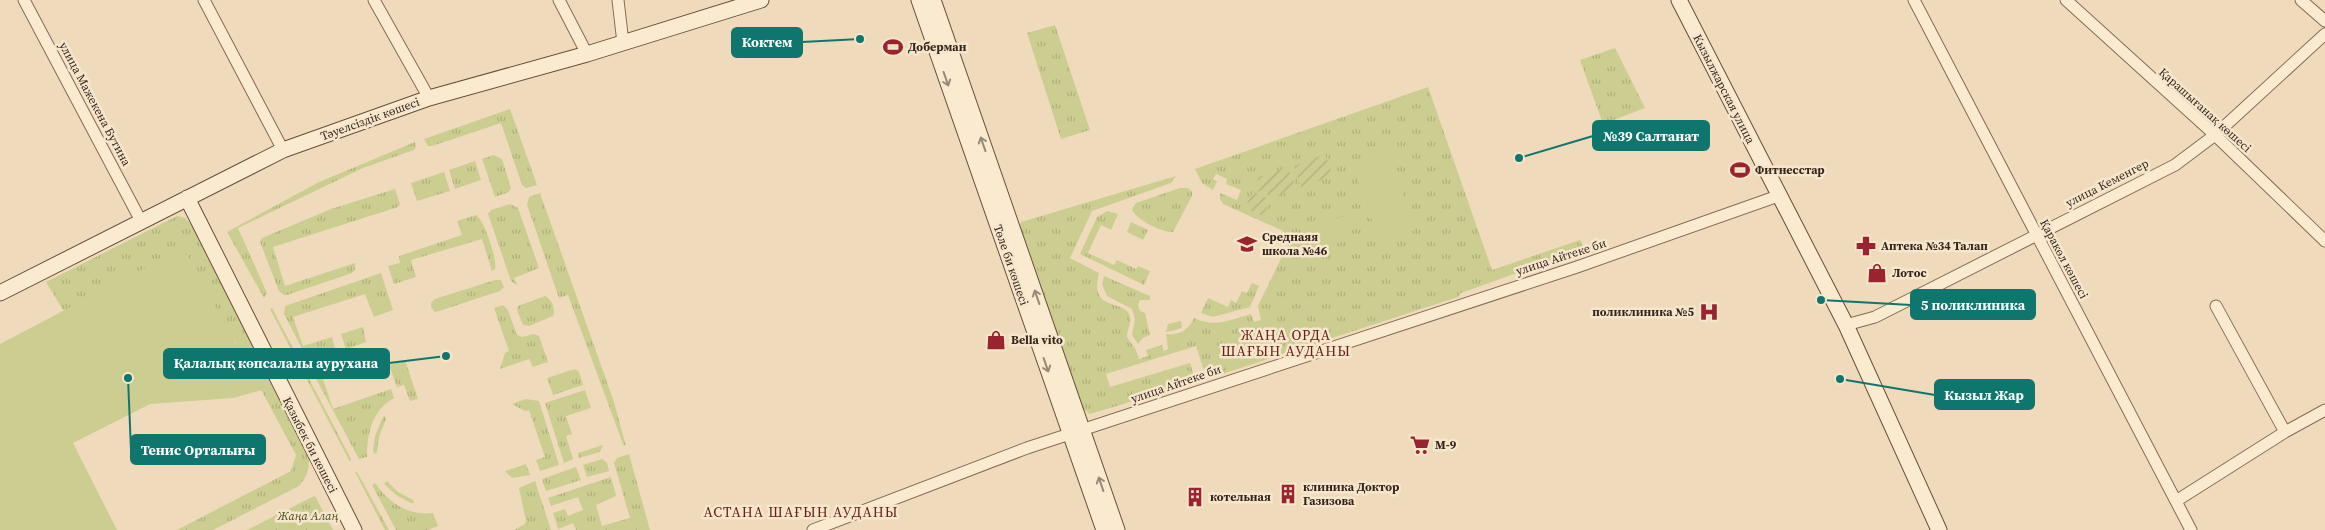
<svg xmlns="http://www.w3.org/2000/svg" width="2325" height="530" viewBox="0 0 2325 530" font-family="'Source Serif 4',serif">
  <defs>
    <pattern id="grass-tufts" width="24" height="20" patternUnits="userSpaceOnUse" patternTransform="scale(1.25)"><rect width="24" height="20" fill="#cccd90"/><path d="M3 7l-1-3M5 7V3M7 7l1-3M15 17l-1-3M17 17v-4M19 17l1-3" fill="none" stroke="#b0b07c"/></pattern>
    <pattern id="garden-furrows" width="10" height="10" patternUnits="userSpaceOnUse" patternTransform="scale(1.25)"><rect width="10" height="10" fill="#cccd90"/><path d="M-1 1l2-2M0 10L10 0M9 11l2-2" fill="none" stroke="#b0b07c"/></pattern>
  </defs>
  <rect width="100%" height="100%" fill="#efdbbc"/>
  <path fill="url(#grass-tufts)" d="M 1055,25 L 1090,130 L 1061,139 L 1027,33 Z
    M 1615,48 L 1645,108 L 1603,124 L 1580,60 Z
    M 1428,87 L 1492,270 L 1580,240 L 1584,249 L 1461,293 L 1458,297 L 1216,376 L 1203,368 L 1196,346 L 1106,374 L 1110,387 L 1190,363 L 1196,382 L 1090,414 L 1082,408 L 1019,228 L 1021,222 L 1176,176 L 1171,183 L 1092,211 L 1070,258 L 1099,273 C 1089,312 1122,299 1129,314 C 1133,322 1127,329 1127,337 L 1136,350 L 1139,359 L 1148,356 L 1146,350 L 1162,345 L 1164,351 L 1168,349 L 1166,334 C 1180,336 1188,330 1194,318 C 1216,328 1229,320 1251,314 L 1254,322 L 1261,320 L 1258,306 L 1288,244 L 1288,236 L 1281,230 L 1223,204 L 1220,199 L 1220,193 L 1237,200 L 1241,190 L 1226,184 L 1227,179 L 1216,174 L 1213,179 L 1217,181 L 1213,190 L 1202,183 L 1195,169 Z
    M 510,109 L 537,185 L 526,188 L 522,185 L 501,123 L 432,146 L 428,146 L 424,139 Z
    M 415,142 L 416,147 L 414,150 L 363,168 L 238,228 L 267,293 L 264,298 L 227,232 L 319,182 Z
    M 494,155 L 502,159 L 511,188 L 509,192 L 495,197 L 482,159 Z
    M 475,161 L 481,180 L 455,189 L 449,170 Z
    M 444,172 L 450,191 L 417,201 L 411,183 Z
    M 1180,188 L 1188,188 L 1192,192 L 1192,196 L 1173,232 C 1163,233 1134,219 1132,209 L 1136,203 Z
    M 395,189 L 400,204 L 398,207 L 273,247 L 285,286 L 355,263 L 355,269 L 352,273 L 287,295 L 284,295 L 279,291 L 260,242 L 262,238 L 331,209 Z
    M 540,193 L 614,402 L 626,446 L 623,444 L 568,295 L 559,298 L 527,205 L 529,197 Z
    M 510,204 L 518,208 L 539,268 L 514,278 L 517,285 L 511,281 L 488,214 L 491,210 Z
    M 1107,211 L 1118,214 L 1111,230 L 1101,225 L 1088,253 L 1114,265 L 1117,260 L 1136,269 L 1138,266 L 1150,271 L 1144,285 L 1080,254 L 1097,217 Z
    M 476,215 C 484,219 498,261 495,269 L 492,271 L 482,239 L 411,260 L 416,277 L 394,284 L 388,266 L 400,263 L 399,256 L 462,235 L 457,221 Z
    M 177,216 L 185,218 L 191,224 L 309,458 C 309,470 307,477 299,486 L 213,530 L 177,530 L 291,471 L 296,455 L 234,339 L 63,310 L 46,282 Z
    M 1131,222 L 1148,230 L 1143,240 L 1127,232 Z
    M 381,273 L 393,310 L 374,317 L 365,294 L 293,317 L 303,346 L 332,337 L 336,352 L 314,361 L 308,360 L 284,314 L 285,306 Z
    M 1104,276 L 1150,296 L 1150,300 L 1140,300 L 1138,305 L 1140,311 L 1145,313 L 1150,335 L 1143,338 L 1138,344 L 1132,335 L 1135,319 L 1132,309 L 1107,296 L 1102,284 Z
    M 495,280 L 501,280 L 504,287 L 500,291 L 439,311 L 435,312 L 431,307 L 431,303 L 435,299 Z
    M 1252,283 L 1259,286 L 1250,307 L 1213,317 L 1201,313 L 1208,298 L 1228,307 L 1231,300 L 1236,303 L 1242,291 L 1247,293 Z
    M 545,296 C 552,299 556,310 553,316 L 529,326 L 523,325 L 517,310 L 518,306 Z
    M 503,305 L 508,310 L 517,335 L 522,337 L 534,334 L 539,336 L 548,362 L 533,367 L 529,359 L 500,369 L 505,353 L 509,351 L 494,308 Z
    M 272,308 L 351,459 L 350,462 L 270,309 Z
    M 1181,321 L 1182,328 L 1166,332 L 1168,324 Z
    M 363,327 L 366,342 L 346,349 L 341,334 Z
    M 339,360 L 343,373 L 323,379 L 333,409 L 391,389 L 394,398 C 372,410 367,434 367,457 L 359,459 L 313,373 L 316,368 Z
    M 405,360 L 418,399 L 410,401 L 404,385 L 397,387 L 389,365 Z
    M 575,369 L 579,372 L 583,385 L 553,395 L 547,378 Z
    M 585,390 L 591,408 L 566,416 L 572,434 L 566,436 L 573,459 L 564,463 L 545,403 Z
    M 526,399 L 539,401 L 559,465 L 540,471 L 536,460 L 545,457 L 529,410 L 525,411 L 512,404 Z
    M 385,416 L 386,419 L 379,437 L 377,452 L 375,454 L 373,451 L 375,436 L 383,417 Z
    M 603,445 L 600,452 L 579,458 L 578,453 Z
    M 629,454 L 650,530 L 576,530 L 573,523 L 558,529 L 553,513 L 565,509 L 568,516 L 583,510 L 578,497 L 551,506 L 548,498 L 611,477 L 616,496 L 596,505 L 602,526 L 630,518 L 614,463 L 617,458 Z
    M 602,459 L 607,463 L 609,471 L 587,477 L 583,465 Z
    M 526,464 L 530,475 L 512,478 L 505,471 Z
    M 576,467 L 581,480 L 546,491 L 542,479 Z
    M 355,472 L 357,472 L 389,530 L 385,530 Z
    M 387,481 L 398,492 L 413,500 L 414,503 L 411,503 L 396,495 L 384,484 Z
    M 535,481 L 551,530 L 514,530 L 525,524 L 526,521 L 519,488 Z
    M 375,483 C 389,503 408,516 433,513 L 438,526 L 428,530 L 396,530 L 372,485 Z
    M 315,496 L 333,530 L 247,530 L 310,498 Z"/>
  <path fill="url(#garden-furrows)" d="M 1325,154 L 1333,176 L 1301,187 L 1294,166 Z
    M 1288,167 L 1296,189 L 1272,197 L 1254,189 L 1259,177 Z
    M 1253,192 L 1271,200 L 1263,216 L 1245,208 Z"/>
  <path fill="#cccd90" d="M 1389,151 L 1415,230 L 1379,242 L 1352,163 Z
    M 1344,216 C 1350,219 1354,232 1351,239 L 1318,250 L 1312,249 L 1306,234 L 1308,229 Z
    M 183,248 L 262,390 L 233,398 L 150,404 L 73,443 L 117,530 L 0,530 L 0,344 Z"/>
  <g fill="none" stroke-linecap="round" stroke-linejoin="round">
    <defs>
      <path id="street" d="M 24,0 L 141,221
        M 204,0 L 283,150
        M 374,0 L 429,98
        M 559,0 L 587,54
        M 618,0 L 623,43
        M 1914,0 L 2191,530
        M 2066,0 L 2215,135 L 2325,241
        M 2301,0 L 2325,21
        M 2216,306 L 2285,432
        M 1846,325 L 1875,317 L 2175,165 L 2215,135 L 2325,34
        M 2176,501 L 2285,432 L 2325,410
        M 813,530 L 1027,448 L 1577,267 L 1778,196"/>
      <path id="secondary" d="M 919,0 L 1104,530
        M 933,0 L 1117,530
        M 1679,0 L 1846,325 L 1939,530
        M 187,198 L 354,530
        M 0,293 L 283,150 L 429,98 L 587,54 L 761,0"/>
    </defs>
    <use href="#street" stroke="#876b55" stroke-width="13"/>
    <use href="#secondary" stroke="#694d39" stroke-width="17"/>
    <use href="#street" stroke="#faead0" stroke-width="11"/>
    <use href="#secondary" stroke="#faead0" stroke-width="15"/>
  </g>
  <defs><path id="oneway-shaft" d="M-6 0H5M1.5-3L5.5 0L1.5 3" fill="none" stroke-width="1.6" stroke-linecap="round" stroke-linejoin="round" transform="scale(1.25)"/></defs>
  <g stroke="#988876">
    <use href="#oneway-shaft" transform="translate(946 79) rotate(71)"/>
    <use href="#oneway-shaft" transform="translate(983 144) rotate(-109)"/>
    <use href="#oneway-shaft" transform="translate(1037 297) rotate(-109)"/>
    <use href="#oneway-shaft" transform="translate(1046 365) rotate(71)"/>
    <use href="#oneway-shaft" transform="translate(1101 484) rotate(-109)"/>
  </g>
  <defs>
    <symbol id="stadium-bare" viewBox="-9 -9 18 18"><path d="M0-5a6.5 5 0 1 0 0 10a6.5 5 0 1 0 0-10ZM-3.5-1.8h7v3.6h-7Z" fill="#99232f" stroke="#f6e6cc" stroke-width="2.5" paint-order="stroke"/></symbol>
    <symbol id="school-bare" viewBox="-9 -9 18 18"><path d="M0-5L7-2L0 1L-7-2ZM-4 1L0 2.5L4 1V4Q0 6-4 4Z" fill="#99232f" stroke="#f6e6cc" stroke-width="2.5" paint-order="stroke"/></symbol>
    <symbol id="pharmacy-bare" viewBox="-9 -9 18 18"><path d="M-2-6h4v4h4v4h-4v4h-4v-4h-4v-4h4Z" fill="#99232f" stroke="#f6e6cc" stroke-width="2.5" paint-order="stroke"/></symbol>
    <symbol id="shop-bare" viewBox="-9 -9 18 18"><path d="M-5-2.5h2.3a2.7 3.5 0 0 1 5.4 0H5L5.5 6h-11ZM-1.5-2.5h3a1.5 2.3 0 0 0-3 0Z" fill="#99232f" stroke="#f6e6cc" stroke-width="2.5" paint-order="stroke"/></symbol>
    <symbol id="hospital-bare" viewBox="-9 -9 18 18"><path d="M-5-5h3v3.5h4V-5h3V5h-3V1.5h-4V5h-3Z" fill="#99232f" stroke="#f6e6cc" stroke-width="2.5" paint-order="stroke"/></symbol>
    <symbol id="supermarket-bare" viewBox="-9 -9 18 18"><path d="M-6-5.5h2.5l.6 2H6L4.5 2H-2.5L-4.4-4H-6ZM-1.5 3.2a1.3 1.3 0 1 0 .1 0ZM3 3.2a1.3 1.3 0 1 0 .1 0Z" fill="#99232f" stroke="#f6e6cc" stroke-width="2.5" paint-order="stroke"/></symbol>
    <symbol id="building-bare" viewBox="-9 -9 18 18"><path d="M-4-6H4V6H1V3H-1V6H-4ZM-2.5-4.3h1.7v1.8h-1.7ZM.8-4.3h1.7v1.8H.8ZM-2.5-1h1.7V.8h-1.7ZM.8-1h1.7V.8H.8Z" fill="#99232f" stroke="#f6e6cc" stroke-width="2.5" paint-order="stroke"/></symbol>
  </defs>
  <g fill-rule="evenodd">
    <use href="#stadium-bare" x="879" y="33" width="28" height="28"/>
    <use href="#stadium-bare" x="1726" y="156" width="28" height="28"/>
    <use href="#school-bare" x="1233" y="230" width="28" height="28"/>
    <use href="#pharmacy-bare" x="1852" y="232" width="28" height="28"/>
    <use href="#shop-bare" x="1863" y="259" width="28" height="28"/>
    <use href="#hospital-bare" x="1695" y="298" width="28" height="28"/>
    <use href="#shop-bare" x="982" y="326" width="28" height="28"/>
    <use href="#supermarket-bare" x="1406" y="431" width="28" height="28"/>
    <use href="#building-bare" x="1274" y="480" width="28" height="28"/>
    <use href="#building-bare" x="1181" y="483" width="28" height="28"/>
  </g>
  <g text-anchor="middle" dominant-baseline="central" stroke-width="5" stroke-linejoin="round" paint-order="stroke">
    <g font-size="12" font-weight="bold" fill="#36251b" stroke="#f6e6cc" text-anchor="start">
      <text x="908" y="47">Доберман</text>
      <text x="1755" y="170">Фитнесстар</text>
      <text x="1262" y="237">Среднаяя<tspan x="1262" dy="14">школа №46</tspan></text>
      <text x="1881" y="246">Аптека №34 Талап</text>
      <text x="1892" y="273">Лотос</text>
      <text x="1694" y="312" text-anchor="end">поликлиника №5</text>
      <text x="1011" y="340">Bella vito</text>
      <text x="1435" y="445">M-9</text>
      <text x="1303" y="487">клиника Доктор<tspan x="1303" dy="14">Газизова</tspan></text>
      <text x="1210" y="497">котельная</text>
    </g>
    <g font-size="12" fill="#36251b" stroke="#f6e6cc">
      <text transform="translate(1724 89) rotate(63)">Кызылжарская улица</text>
      <text transform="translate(95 104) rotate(62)">улица Мажекена Бутина</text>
      <text transform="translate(2205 110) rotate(42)">Қарашығанақ көшесі</text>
      <text transform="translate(370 119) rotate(-20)">Тәуелсіздік көшесі</text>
      <text transform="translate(2107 183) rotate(-27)">улица Кеменгер</text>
      <text transform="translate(1561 257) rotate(-18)">улица Айтеке би</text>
      <text transform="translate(2064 259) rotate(62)">Қаракөл көшесі</text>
      <text transform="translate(1011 265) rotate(71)">Төле би көшесі</text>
      <text transform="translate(1176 384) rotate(-19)">улица Айтеке би</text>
      <text transform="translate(310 445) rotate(63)">Қазыбек би көшесі</text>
    </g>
    <g font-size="12" font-style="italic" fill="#4b5320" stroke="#f6e6cc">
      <text x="308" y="516">Жаңа Алаң</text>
    </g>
    <g font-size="14" letter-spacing="1" fill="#642118" stroke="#f6e6cc">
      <text x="1286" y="335">ЖАҢА ОРДА<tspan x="1286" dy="16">ШАҒЫН АУДАНЫ</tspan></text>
      <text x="801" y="512">АСТАНА ШАҒЫН АУДАНЫ</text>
    </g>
  </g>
  <path fill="none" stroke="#0f766e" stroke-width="2" d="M860 39L802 42M1519 158L1593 136M1821 300L1911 305M446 356L389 363M1840 379L1935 395M128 378L131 450"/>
  <g fill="#0f766e" stroke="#f6e6cc" stroke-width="2">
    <circle cx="860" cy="39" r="5"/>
    <circle cx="1519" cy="158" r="5"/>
    <circle cx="1821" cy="300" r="5"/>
    <circle cx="446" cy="356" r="5"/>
    <circle cx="1840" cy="379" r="5"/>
    <circle cx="128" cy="378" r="5"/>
  </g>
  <g fill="#0f766e" stroke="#0f766e" stroke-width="2">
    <rect x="732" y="28" width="70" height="29" rx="5"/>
    <rect x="1593" y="121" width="116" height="29" rx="5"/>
    <rect x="1911" y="290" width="124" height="29" rx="5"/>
    <rect x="164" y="349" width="225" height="29" rx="5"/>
    <rect x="1935" y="380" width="99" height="29" rx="5"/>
    <rect x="131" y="435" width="134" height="29" rx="5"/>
  </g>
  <g font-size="14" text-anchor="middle" font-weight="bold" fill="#fff">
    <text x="767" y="47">Коктем</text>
    <text x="1651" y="141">№39 Салтанат</text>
    <text x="1973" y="310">5 поликлиника</text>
    <text x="276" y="368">Қалалық көпсалалы аурухана</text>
    <text x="1984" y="400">Кызыл Жар</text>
    <text x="198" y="455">Тенис Орталығы</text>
  </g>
</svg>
